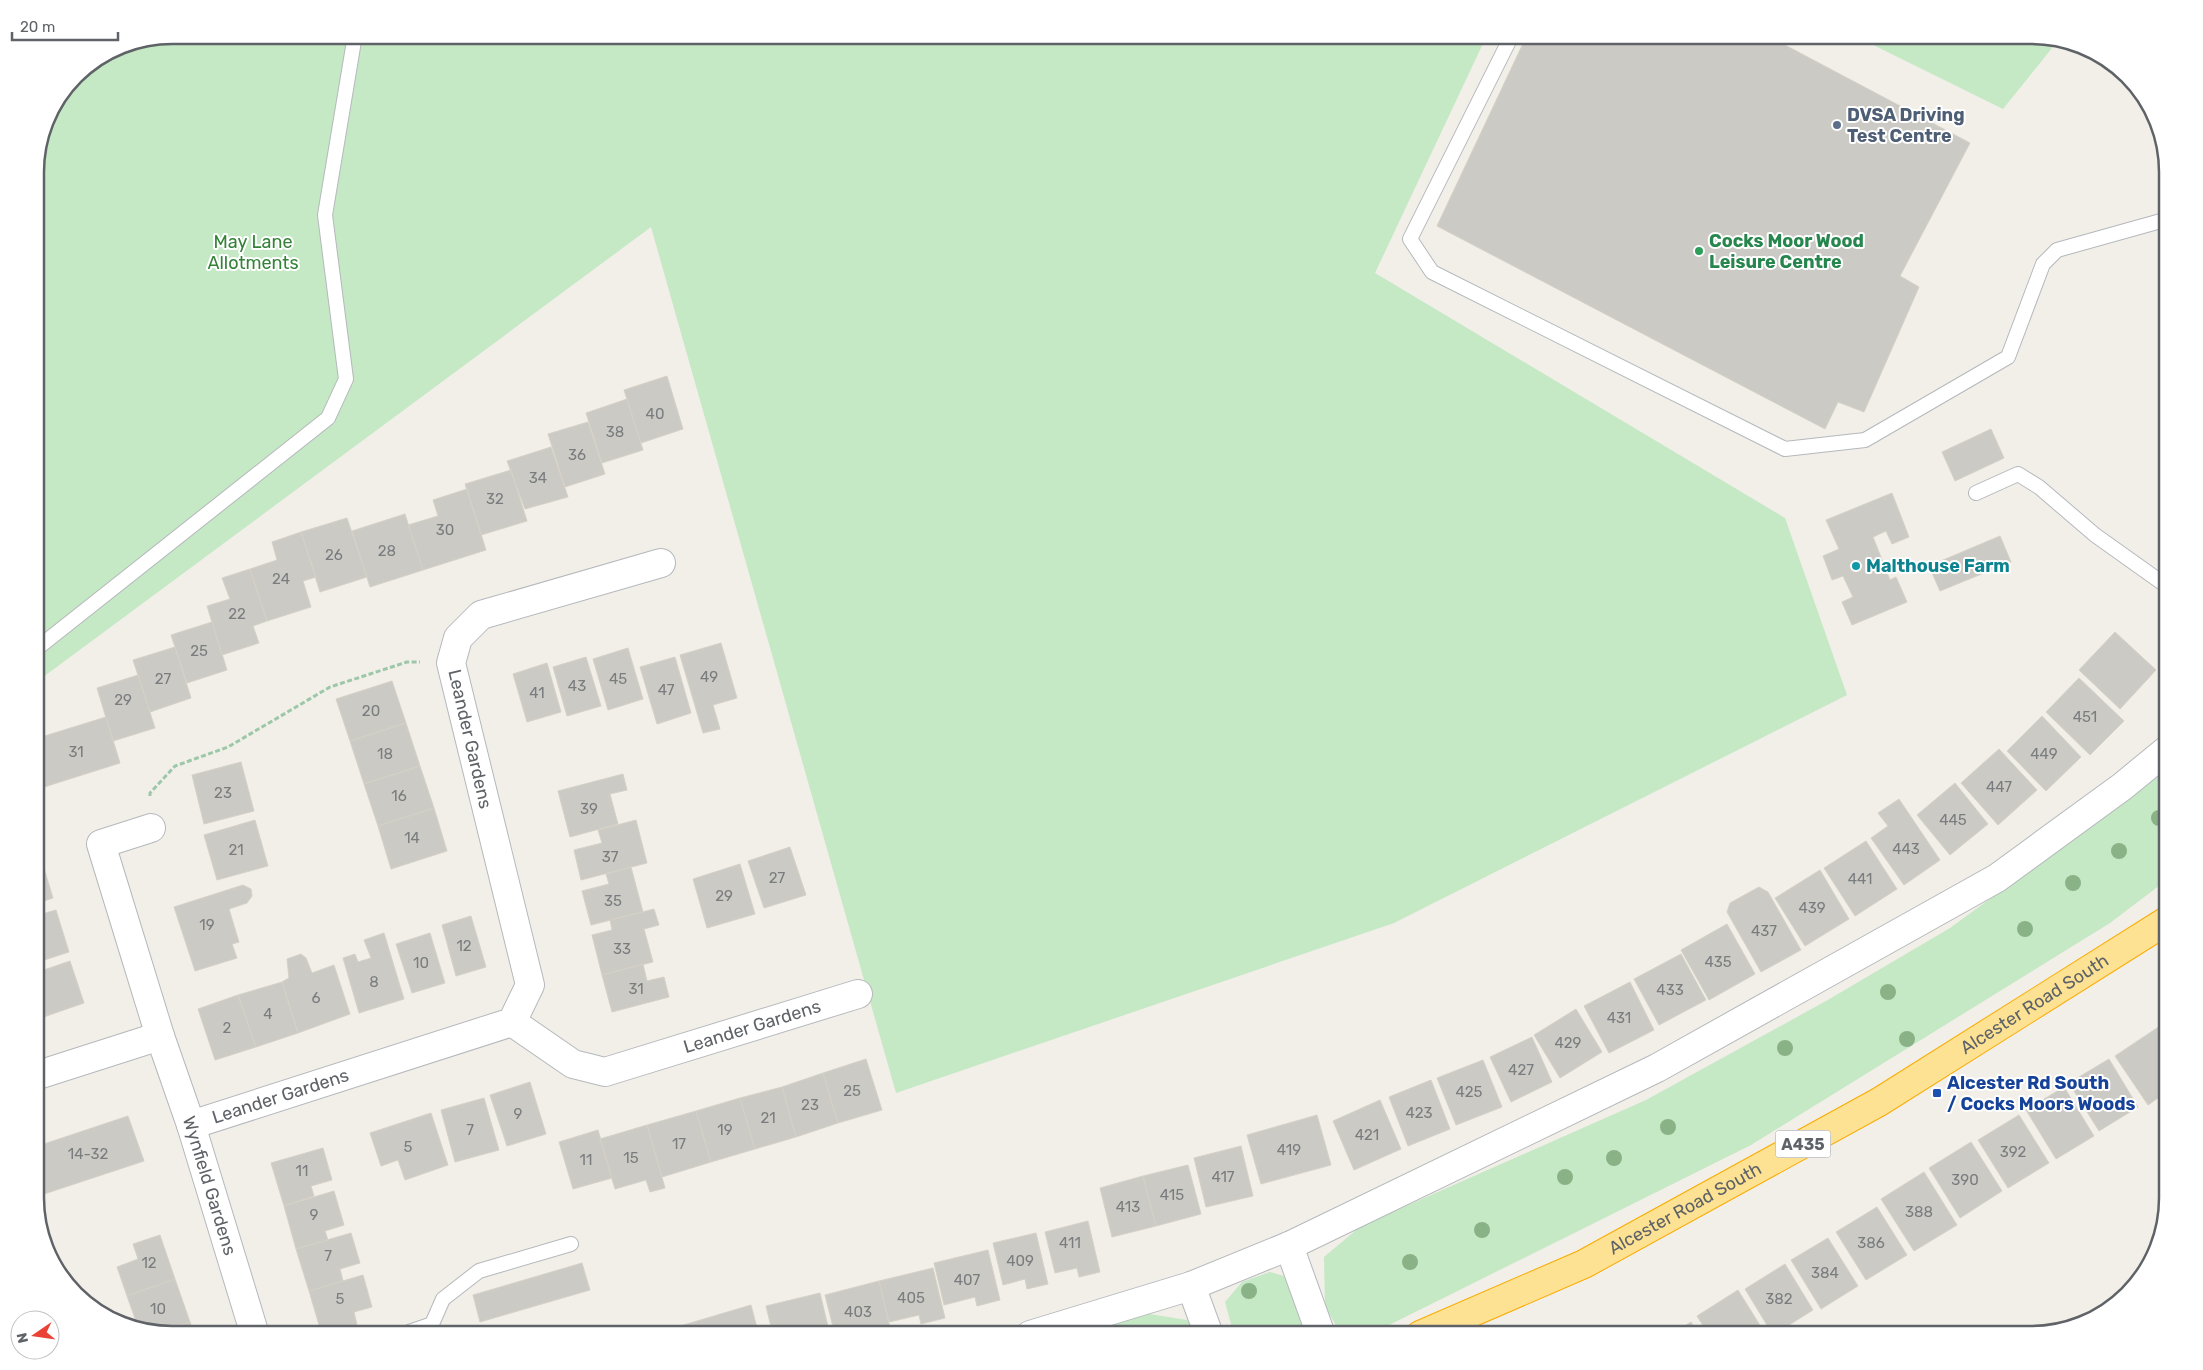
<svg xmlns="http://www.w3.org/2000/svg" width="2203" height="1370" viewBox="0 0 2203 1370" font-family="Rubik,sans-serif">
  <rect width="100%" height="100%" fill="#f1efe8"/>
  <path fill="#c5e8c5" d="M 172,35 L 1487,35 L 1375,273 L 1785,518 L 1847,695 L 1394,923 L 896,1093 L 651,227 L 35,683 L 35,163 L 46,119 L 75,75 L 120,45 Z
    M 1853,35 L 2031,35 L 2056,43 L 2003,109 Z
    M 2168,769 L 2168,879 L 2110,923 L 1751,1145 L 1373,1333 L 1340,1332 L 1325,1307 L 1324,1257 L 1361,1226 L 1646,1100 L 1826,1001 L 1950,928 Z
    M 1270,1272 L 1284,1276 L 1300,1304 L 1308,1335 L 1234,1335 L 1225,1302 L 1242,1282 Z
    M 1143,1313 L 1187,1320 L 1196,1335 L 1083,1335 Z"/>
  <path fill="#cccac5" stroke="#d6d1c6" d="M 1527,35 L 1608,35 L 1630,45 L 1635,35 L 1766,35 L 1970,143 L 1900,276 L 1919,287 L 1864,412 L 1838,402 L 1825,429 L 1437,226 Z
    M 667,376 L 683,429 L 641,443 L 624,390 Z
    M 627,399 L 643,450 L 602,463 L 586,413 Z
    M 588,422 L 605,474 L 565,487 L 548,434 Z
    M 1991,429 L 2004,458 L 1955,481 L 1942,452 Z
    M 551,447 L 568,497 L 525,509 L 507,461 Z
    M 511,470 L 527,521 L 481,535 L 465,484 Z
    M 467,489 L 486,550 L 423,570 L 408,525 L 438,516 L 433,500 Z
    M 1892,493 L 1909,537 L 1892,544 L 1886,531 L 1873,537 L 1890,580 L 1896,577 L 1907,602 L 1852,625 L 1842,602 L 1853,597 L 1843,576 L 1832,580 L 1823,556 L 1839,549 L 1826,520 Z
    M 405,514 L 423,570 L 370,587 L 352,531 Z
    M 347,518 L 367,577 L 320,592 L 301,532 Z
    M 301,532 L 316,577 L 303,581 L 311,607 L 267,621 L 250,569 L 277,560 L 272,542 Z
    M 2000,536 L 2011,562 L 1940,591 L 1929,566 Z
    M 250,569 L 267,621 L 253,626 L 259,643 L 222,655 L 207,606 L 230,599 L 222,578 Z
    M 212,622 L 227,670 L 187,683 L 171,635 Z
    M 2115,632 L 2156,670 L 2120,709 L 2079,670 Z
    M 721,643 L 737,698 L 713,705 L 720,729 L 703,733 L 680,655 Z
    M 175,647 L 191,698 L 150,712 L 133,660 Z
    M 628,648 L 643,699 L 608,710 L 593,659 Z
    M 586,657 L 601,706 L 567,716 L 553,667 Z
    M 675,657 L 691,713 L 657,724 L 640,667 Z
    M 547,663 L 561,712 L 527,722 L 513,674 Z
    M 138,675 L 155,728 L 113,741 L 97,688 Z
    M 2079,678 L 2124,721 L 2090,755 L 2046,712 Z
    M 392,681 L 406,723 L 350,741 L 336,699 Z
    M 2042,716 L 2081,757 L 2046,791 L 2007,751 Z
    M 106,717 L 120,763 L 41,788 L 35,769 L 35,739 Z
    M 406,723 L 420,766 L 364,784 L 350,741 Z
    M 1999,749 L 2037,790 L 1998,825 L 1961,783 Z
    M 241,762 L 254,811 L 204,824 L 192,775 Z
    M 420,766 L 434,808 L 378,826 L 364,784 Z
    M 623,774 L 627,790 L 610,794 L 618,824 L 570,837 L 558,791 Z
    M 1955,783 L 1988,824 L 1950,855 L 1917,815 Z
    M 1899,799 L 1940,860 L 1904,885 L 1871,838 L 1888,826 L 1878,813 Z
    M 434,808 L 447,851 L 391,869 L 378,826 Z
    M 255,820 L 268,866 L 217,880 L 204,835 Z
    M 636,820 L 647,863 L 581,880 L 574,850 L 602,843 L 598,830 Z
    M 1866,841 L 1897,889 L 1855,916 L 1824,868 Z
    M 790,847 L 806,895 L 764,908 L 748,861 Z
    M 39,852 L 53,898 L 35,904 L 35,853 Z
    M 740,864 L 755,914 L 707,928 L 693,879 Z
    M 631,867 L 643,912 L 591,925 L 582,891 L 609,884 L 606,874 Z
    M 1820,870 L 1849,919 L 1805,946 L 1775,898 Z
    M 243,885 L 251,889 L 252,896 L 247,903 L 229,909 L 239,942 L 232,944 L 237,958 L 195,971 L 174,907 Z
    M 1759,887 L 1768,892 L 1801,950 L 1761,972 L 1727,912 L 1730,903 Z
    M 654,909 L 659,925 L 644,929 L 653,962 L 602,975 L 592,935 L 612,930 L 610,920 Z
    M 56,910 L 69,952 L 35,963 L 35,916 Z
    M 471,916 L 486,967 L 456,976 L 442,925 Z
    M 1727,924 L 1755,974 L 1709,1000 L 1681,950 Z
    M 384,933 L 404,999 L 359,1013 L 343,958 L 355,954 L 358,962 L 371,958 L 364,940 Z
    M 430,933 L 445,983 L 412,993 L 396,944 Z
    M 301,954 L 306,958 L 312,973 L 334,965 L 350,1014 L 298,1033 L 282,982 L 289,978 L 287,959 Z
    M 1681,954 L 1706,1000 L 1659,1025 L 1634,979 Z
    M 70,961 L 84,1003 L 35,1020 L 35,973 Z
    M 643,964 L 647,981 L 664,977 L 669,997 L 612,1012 L 602,975 Z
    M 282,982 L 298,1033 L 256,1047 L 238,995 Z
    M 1630,982 L 1654,1030 L 1609,1053 L 1584,1006 Z
    M 238,995 L 256,1047 L 215,1060 L 198,1009 Z
    M 1576,1009 L 1602,1052 L 1560,1078 L 1534,1035 Z
    M 2160,1026 L 2168,1039 L 2168,1091 L 2148,1105 L 2115,1056 Z
    M 1532,1037 L 1552,1082 L 1511,1102 L 1490,1057 Z
    M 866,1059 L 882,1110 L 838,1123 L 823,1073 Z
    M 2109,1059 L 2138,1107 L 2099,1131 L 2069,1083 Z
    M 1483,1060 L 1502,1107 L 1456,1125 L 1437,1078 Z
    M 823,1073 L 838,1123 L 796,1137 L 782,1087 Z
    M 1431,1080 L 1450,1129 L 1408,1146 L 1389,1097 Z
    M 530,1082 L 546,1134 L 507,1146 L 490,1095 Z
    M 782,1087 L 796,1137 L 755,1149 L 740,1098 Z
    M 2064,1087 L 2094,1136 L 2056,1159 L 2026,1110 Z
    M 484,1098 L 499,1150 L 455,1162 L 441,1110 Z
    M 740,1098 L 755,1149 L 711,1162 L 696,1111 Z
    M 1380,1100 L 1401,1149 L 1354,1170 L 1333,1121 Z
    M 696,1111 L 711,1162 L 662,1177 L 647,1125 Z
    M 431,1113 L 448,1165 L 405,1180 L 398,1160 L 381,1166 L 370,1133 Z
    M 1317,1115 L 1331,1165 L 1261,1184 L 1247,1135 Z
    M 2019,1115 L 2049,1163 L 2008,1188 L 1978,1140 Z
    M 128,1116 L 144,1161 L 35,1197 L 35,1147 Z
    M 647,1125 L 665,1188 L 650,1192 L 646,1180 L 615,1189 L 600,1139 Z
    M 598,1130 L 612,1178 L 573,1189 L 559,1142 Z
    M 1971,1142 L 2002,1191 L 1960,1218 L 1929,1168 Z
    M 1241,1146 L 1253,1196 L 1206,1207 L 1194,1158 Z
    M 323,1148 L 332,1180 L 311,1186 L 314,1196 L 284,1206 L 271,1163 Z
    M 1188,1165 L 1201,1214 L 1156,1226 L 1143,1176 Z
    M 1924,1172 L 1957,1225 L 1914,1251 L 1881,1199 Z
    M 1143,1176 L 1156,1226 L 1112,1237 L 1100,1188 Z
    M 334,1191 L 344,1225 L 325,1231 L 328,1240 L 296,1249 L 284,1206 Z
    M 1877,1207 L 1907,1255 L 1866,1280 L 1836,1232 Z
    M 1088,1221 L 1100,1272 L 1079,1277 L 1077,1268 L 1055,1273 L 1045,1232 Z
    M 351,1233 L 360,1263 L 340,1269 L 343,1281 L 309,1291 L 296,1249 Z
    M 1036,1233 L 1048,1284 L 1027,1289 L 1025,1279 L 1003,1285 L 993,1243 Z
    M 160,1235 L 175,1279 L 127,1296 L 117,1267 L 138,1259 L 133,1244 Z
    M 1828,1238 L 1858,1286 L 1821,1309 L 1791,1260 Z
    M 988,1250 L 1000,1300 L 977,1306 L 975,1297 L 944,1305 L 934,1263 Z
    M 582,1263 L 590,1290 L 480,1322 L 473,1295 Z
    M 1785,1264 L 1813,1310 L 1773,1335 L 1745,1289 Z
    M 933,1268 L 945,1318 L 921,1324 L 919,1315 L 889,1322 L 879,1281 Z
    M 363,1275 L 372,1307 L 354,1312 L 357,1325 L 322,1335 L 309,1291 Z
    M 175,1279 L 190,1322 L 161,1332 L 137,1324 L 127,1296 Z
    M 879,1281 L 891,1332 L 868,1335 L 866,1328 L 835,1335 L 825,1295 Z
    M 1738,1290 L 1766,1335 L 1709,1335 L 1697,1316 Z
    M 820,1293 L 830,1335 L 773,1335 L 766,1306 Z
    M 751,1305 L 759,1335 L 650,1335 Z
    M 190,1322 L 194,1335 L 172,1335 L 161,1332 Z
    M 1691,1322 L 1699,1335 L 1670,1335 Z"/>
  <g fill="none" stroke-linecap="round" stroke-linejoin="round">
    <defs>
      <path id="lane" d="M 1512,35 L 1410,239 L 1432,272 L 1785,449 L 1865,440 L 2008,357 L 2043,264 L 2057,250 L 2168,219
        M 1976,493 L 2018,474 L 2039,487 L 2095,535 L 2168,587
        M 35,650 L 328,418 L 346,379 L 325,215 L 355,35
        M 400,1335 L 432,1324 L 443,1299 L 479,1271 L 571,1244"/>
      <g id="street">
        <path d="M 151,828 L 101,844 L 160,1036"/>
        <path id="s1" d="M 512,1022 L 573,1064 L 605,1072 L 858,994"/>
        <path id="s2" d="M 35,1076 L 160,1036 L 191,1125 L 255,1335"/>
        <path id="s3" d="M 191,1125 L 512,1022 L 530,985 L 451,663 L 458,638 L 481,615 L 661,563"/>
        <path d="M 1289,1246 L 1321,1335"/>
        <path d="M 1191,1286 L 1209,1335"/>
        <path d="M 1030,1335 L 1191,1286 L 1289,1246 L 1657,1068 L 1997,878 L 2123,786 L 2168,749"/>
      </g>
      <g id="highway">
        <path id="s4" d="M 1420,1335 L 1584,1264 L 1879,1102 L 2168,920"/>
      </g>
    </defs>
    <use href="#lane" stroke="#b5b8bc" stroke-width="16"/>
    <use href="#street" stroke="#b5b8bc" stroke-width="30"/>
    <use href="#highway" stroke="#f9ab00" stroke-width="30"/>
    <path stroke="#9cc7a9" stroke-width="3" stroke-dasharray="5 2.5" stroke-linecap="butt" d="M 150,796 L 150,793 L 175,766 L 228,747 L 330,687 L 407,662 L 420,662"/>
    <use href="#lane" stroke="#fff" stroke-width="14"/>
    <use href="#street" stroke="#fff" stroke-width="28"/>
    <use href="#highway" stroke="#fde293" stroke-width="28"/>
  </g>
  <g fill="#89b387">
    <circle cx="2159" cy="818" r="8"/>
    <circle cx="2119" cy="851" r="8"/>
    <circle cx="2073" cy="883" r="8"/>
    <circle cx="2025" cy="929" r="8"/>
    <circle cx="1888" cy="992" r="8"/>
    <circle cx="1907" cy="1039" r="8"/>
    <circle cx="1785" cy="1048" r="8"/>
    <circle cx="1668" cy="1127" r="8"/>
    <circle cx="1614" cy="1158" r="8"/>
    <circle cx="1565" cy="1177" r="8"/>
    <circle cx="1482" cy="1230" r="8"/>
    <circle cx="1410" cy="1262" r="8"/>
    <circle cx="1249" cy="1291" r="8"/>
  </g>
  <circle fill="#5c6f8a" stroke="#fff" stroke-width="2" cx="1837" cy="125" r="5"/>
  <circle fill="#2e9e5b" stroke="#fff" stroke-width="2" cx="1699" cy="251" r="5"/>
  <circle fill="#0f9aa8" stroke="#fff" stroke-width="2" cx="1856" cy="566" r="5"/>
  <rect fill="#1a4fb4" stroke="#fff" stroke-width="2" x="1932" y="1088" width="10" height="10" rx="2.5"/>
  <g text-anchor="middle" dominant-baseline="central" stroke-width="4" stroke-linejoin="round" paint-order="stroke">
    <g font-size="15" fill="#7a7d7f">
      <text x="655" y="414">40</text>
      <text x="615" y="432">38</text>
      <text x="577" y="455">36</text>
      <text x="538" y="478">34</text>
      <text x="495" y="499">32</text>
      <text x="445" y="530">30</text>
      <text x="387" y="551">28</text>
      <text x="334" y="555">26</text>
      <text x="281" y="579">24</text>
      <text x="237" y="614">22</text>
      <text x="199" y="651">25</text>
      <text x="709" y="677">49</text>
      <text x="163" y="679">27</text>
      <text x="618" y="679">45</text>
      <text x="577" y="686">43</text>
      <text x="666" y="690">47</text>
      <text x="537" y="693">41</text>
      <text x="123" y="700">29</text>
      <text x="371" y="711">20</text>
      <text x="2085" y="717">451</text>
      <text x="76" y="752">31</text>
      <text x="385" y="754">18</text>
      <text x="2044" y="754">449</text>
      <text x="1999" y="787">447</text>
      <text x="223" y="793">23</text>
      <text x="399" y="796">16</text>
      <text x="589" y="809">39</text>
      <text x="1953" y="820">445</text>
      <text x="412" y="838">14</text>
      <text x="1906" y="849">443</text>
      <text x="236" y="850">21</text>
      <text x="610" y="857">37</text>
      <text x="777" y="878">27</text>
      <text x="1860" y="879">441</text>
      <text x="724" y="896">29</text>
      <text x="613" y="901">35</text>
      <text x="1812" y="908">439</text>
      <text x="207" y="925">19</text>
      <text x="1764" y="931">437</text>
      <text x="464" y="946">12</text>
      <text x="622" y="949">33</text>
      <text x="1718" y="962">435</text>
      <text x="421" y="963">10</text>
      <text x="374" y="982">8</text>
      <text x="636" y="989">31</text>
      <text x="1670" y="990">433</text>
      <text x="316" y="998">6</text>
      <text x="268" y="1014">4</text>
      <text x="1619" y="1018">431</text>
      <text x="227" y="1028">2</text>
      <text x="1568" y="1043">429</text>
      <text x="1521" y="1070">427</text>
      <text x="852" y="1091">25</text>
      <text x="1469" y="1092">425</text>
      <text x="810" y="1105">23</text>
      <text x="1419" y="1113">423</text>
      <text x="518" y="1114">9</text>
      <text x="768" y="1118">21</text>
      <text x="470" y="1130">7</text>
      <text x="725" y="1130">19</text>
      <text x="1367" y="1135">421</text>
      <text x="679" y="1144">17</text>
      <text x="408" y="1147">5</text>
      <text x="1289" y="1150">419</text>
      <text x="2013" y="1152">392</text>
      <text x="88" y="1154">14-32</text>
      <text x="631" y="1158">15</text>
      <text x="586" y="1160">11</text>
      <text x="302" y="1171">11</text>
      <text x="1223" y="1177">417</text>
      <text x="1965" y="1180">390</text>
      <text x="1172" y="1195">415</text>
      <text x="1128" y="1207">413</text>
      <text x="1919" y="1212">388</text>
      <text x="314" y="1215">9</text>
      <text x="1070" y="1243">411</text>
      <text x="1871" y="1243">386</text>
      <text x="328" y="1256">7</text>
      <text x="1020" y="1261">409</text>
      <text x="149" y="1263">12</text>
      <text x="1825" y="1273">384</text>
      <text x="967" y="1280">407</text>
      <text x="911" y="1298">405</text>
      <text x="340" y="1299">5</text>
      <text x="1779" y="1299">382</text>
      <text x="158" y="1309">10</text>
      <text x="858" y="1312">403</text>
    </g>
    <rect fill="#fff" stroke="#8f9295" stroke-width="1" x="1775.5" y="1130.5" width="55" height="27" rx="4"/>
    <g font-size="16" font-weight="bold" fill="#5f6368">
      <text x="1803" y="1144">A435</text>
    </g>
    <g font-size="18" font-weight="bold" fill="#4e5e75" stroke="#fff" text-anchor="start">
      <text x="1847" y="115">DVSA Driving<tspan x="1847" dy="21">Test Centre</tspan></text>
    </g>
    <g font-size="18" font-weight="bold" fill="#27864d" stroke="#fff" text-anchor="start">
      <text x="1709" y="241">Cocks Moor Wood<tspan x="1709" dy="21">Leisure Centre</tspan></text>
    </g>
    <g font-size="18" fill="#348238" stroke="#fff">
      <text x="253" y="242">May Lane<tspan x="253" dy="21">Allotments</tspan></text>
    </g>
    <g font-size="18" font-weight="bold" fill="#0d838f" stroke="#fff" text-anchor="start">
      <text x="1866" y="566">Malthouse Farm</text>
    </g>
    <g font-size="18" fill="#5f6368" stroke="#fff">
      <text transform="translate(470 739) rotate(77)">Leander Gardens</text>
      <text stroke="none"><textPath href="#s4" startOffset="699">Alcester Road South</textPath></text>
      <text stroke="none"><textPath href="#s1" startOffset="261">Leander Gardens</textPath></text>
      <text stroke="none"><textPath href="#s3" startOffset="94">Leander Gardens</textPath></text>
      <text stroke="none"><textPath href="#s2" startOffset="289">Wynfield Gardens</textPath></text>
      <text stroke="none"><textPath href="#s4" startOffset="294">Alcester Road South</textPath></text>
    </g>
    <g font-size="18" font-weight="bold" fill="#164399" stroke="#fff" text-anchor="start">
      <text x="1947" y="1083">Alcester Rd South<tspan x="1947" dy="21">/ Cocks Moors Woods</tspan></text>
    </g>
  </g>
  <path d="M0 0H2203V1370H0ZM172 44H2031A128 128 0 0 1 2159 172V1198A128 128 0 0 1 2031 1326H172A128 128 0 0 1 44 1198V172A128 128 0 0 1 172 44Z" fill="#fff" fill-rule="evenodd"/>
  <path fill="none" stroke="#5f6368" stroke-width="2.5" d="M172 44H2031A128 128 0 0 1 2159 172V1198A128 128 0 0 1 2031 1326H172A128 128 0 0 1 44 1198V172A128 128 0 0 1 172 44Z"/>
  <g transform="translate(35 1335) rotate(257)"><circle r="24" fill="#ffffff" stroke="#bfc1c3"/>
  <path d="M0-4L9 19L0 12L-9 19Z" fill="#ea4335"/>
  <text y="-8" font-size="14" font-weight="bold" text-anchor="middle" fill="#5f6368">N</text>
  </g>
  <path d="M12 32v8h106v-8" fill="none" stroke="#5f6368" stroke-width="2.5"/>
  <text x="20" y="32" font-size="15" fill="#5f6368" stroke="#ffffff" stroke-width="4" paint-order="stroke">20 m</text>
</svg>
